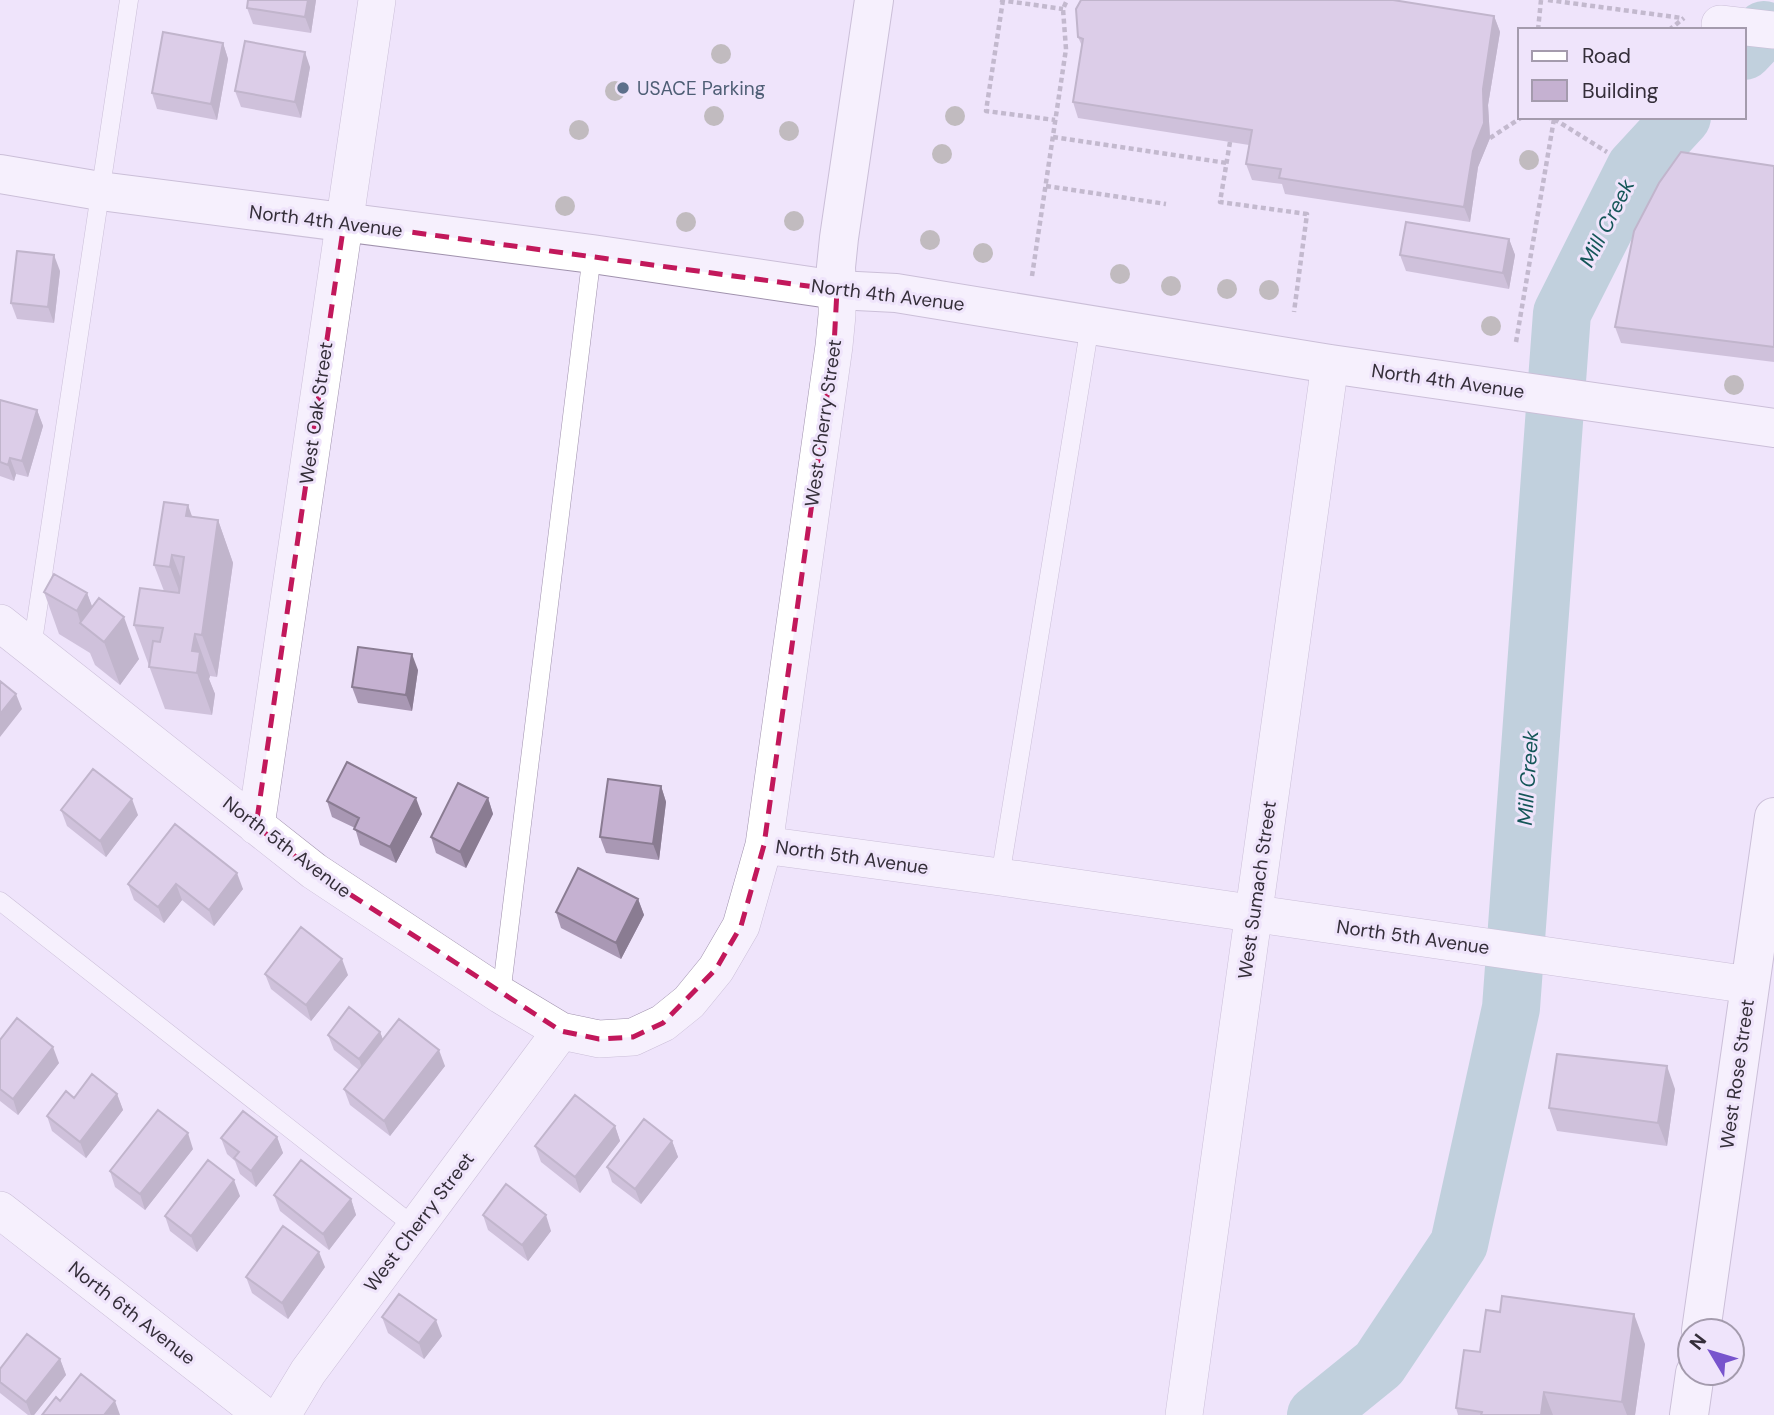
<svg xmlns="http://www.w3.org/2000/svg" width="1774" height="1415" viewBox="0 0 1774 1415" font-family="'DM Sans',sans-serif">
  <rect width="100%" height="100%" fill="#efe4fb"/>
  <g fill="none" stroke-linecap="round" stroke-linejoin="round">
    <path stroke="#8ab8b9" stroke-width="58" d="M 1744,51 L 1764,30
      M 1316,1415 L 1379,1364 L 1459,1244 L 1511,1008 L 1562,313 L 1635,168 L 1682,117"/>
    <defs>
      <path id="lane" d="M 32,648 L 129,0
        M 1000,877 L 1090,325
        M 0,901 L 415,1227
        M 501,995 L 592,254"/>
      <path id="street" d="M 1720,24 L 1774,30
        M 0,623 L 314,871 L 501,995 L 561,1031 L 599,1039 L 633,1037 L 663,1023 L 689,1002 L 716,969 L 741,926 L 764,845 L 834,346 L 837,315 L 837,290
        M 256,826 L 377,0
        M 764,845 L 1000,877 L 1750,985
        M 0,1210 L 263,1415
        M 282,1415 L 308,1372 L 561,1031
        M 1184,1415 L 1330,364"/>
      <path id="secondary" d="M 0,174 L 100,191 L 592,254 L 837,290 L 896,293 L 1330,364 L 1774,428
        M 837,290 L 836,267 L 839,238 L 874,0"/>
      <path id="primary" d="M 1701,1331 L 1774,817
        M 1689,1415 L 1695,1373"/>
    </defs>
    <use href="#lane" stroke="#a092ad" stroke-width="19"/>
    <use href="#street" stroke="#a092ad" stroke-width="38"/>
    <use href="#secondary" stroke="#a092ad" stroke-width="40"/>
    <use href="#primary" stroke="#a092ad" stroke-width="40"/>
    <path stroke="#8f8697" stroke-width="4.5" stroke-dasharray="5 3.5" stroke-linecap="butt" d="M 1000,0 L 1063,9
      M 1003,0 L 986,111 L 1055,120
      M 1548,0 L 1682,18
      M 1538,30 L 1541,0
      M 1669,30 L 1684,18
      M 1546,117 L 1554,119 L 1607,152
      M 1053,137 L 1227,163
      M 1490,138 L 1522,117
      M 1230,142 L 1220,202 L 1307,214 L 1294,312
      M 1046,186 L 1166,204
      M 1032,276 L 1066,49 L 1063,9 L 1067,0
      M 1516,342 L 1554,119 L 1556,117"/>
    <use href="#lane" stroke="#fff" stroke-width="18"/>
    <use href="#street" stroke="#fff" stroke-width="37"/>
    <use href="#secondary" stroke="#fff" stroke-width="38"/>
    <use href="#primary" stroke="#fff" stroke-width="38"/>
  </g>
  <g fill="#8a8b76">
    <circle cx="721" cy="54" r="10"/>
    <circle cx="615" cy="91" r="10"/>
    <circle cx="714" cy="116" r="10"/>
    <circle cx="955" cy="116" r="10"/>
    <circle cx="579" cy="130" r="10"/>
    <circle cx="789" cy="131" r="10"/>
    <circle cx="942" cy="154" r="10"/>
    <circle cx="1529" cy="160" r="10"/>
    <circle cx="565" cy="206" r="10"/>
    <circle cx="794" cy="221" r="10"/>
    <circle cx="686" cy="222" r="10"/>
    <circle cx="930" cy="240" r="10"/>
    <circle cx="983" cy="253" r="10"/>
    <circle cx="1120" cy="274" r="10"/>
    <circle cx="1171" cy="286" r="10"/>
    <circle cx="1227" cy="289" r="10"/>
    <circle cx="1269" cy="290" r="10"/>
    <circle cx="1491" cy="326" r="10"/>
    <circle cx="1734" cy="385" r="10"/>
  </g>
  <path fill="#a998b4" d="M 248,0 L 316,0 L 311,33 L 253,24 L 247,8 Z
    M 1494,16 L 1500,32 L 1488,105 L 1490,138 L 1478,167 L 1470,222 L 1285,194 L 1282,184 L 1252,180 L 1246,164 L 1249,145 L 1078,118 L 1073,102 L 1082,46 L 1078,37 Z
    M 223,43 L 228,59 L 217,120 L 157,109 L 152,93 Z
    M 310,67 L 301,118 L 241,107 L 235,91 Z
    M 1774,166 L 1774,362 L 1621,343 L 1615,327 Z
    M 1509,239 L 1515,255 L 1509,289 L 1406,271 L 1400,255 Z
    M 60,271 L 54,323 L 17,319 L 11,303 Z
    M 0,400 L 37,410 L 43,426 L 28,477 L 16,474 L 14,481 L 0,476 Z
    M 192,517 L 218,520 L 233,563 L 217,677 L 210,676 L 209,679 L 215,694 L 212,715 L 165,709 L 134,625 L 164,591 L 154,565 Z
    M 44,592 L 87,593 L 92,607 L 139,659 L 120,685 L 95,665 L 90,653 L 59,634 Z
    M 418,670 L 412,711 L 358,703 L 352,687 Z
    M 661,786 L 666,802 L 659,860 L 606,853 L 600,837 Z
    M 488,798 L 493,814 L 466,868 L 436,853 L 431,837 Z
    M 327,801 L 422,814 L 396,863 L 360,845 L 355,828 L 332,817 Z
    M 61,810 L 138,815 L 106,857 L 67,826 Z
    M 175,824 L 243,889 L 214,926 L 182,900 L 164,923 L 134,900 L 128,884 Z
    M 638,899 L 644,915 L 621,959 L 561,928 L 556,912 Z
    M 265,974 L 348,975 L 311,1021 L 271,989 Z
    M 380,1032 L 383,1040 L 445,1066 L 390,1136 L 350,1105 L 344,1089 L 359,1070 L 334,1050 L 328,1035 Z
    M 0,1040 L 59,1063 L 18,1115 L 0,1101 Z
    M 1675,1089 L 1667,1146 L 1557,1131 L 1549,1108 Z
    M 117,1094 L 123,1110 L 86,1158 L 52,1131 L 47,1116 L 74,1098 Z
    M 615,1126 L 620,1141 L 580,1193 L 541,1162 L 535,1146 Z
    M 277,1137 L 283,1153 L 256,1187 L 240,1174 L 235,1161 L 227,1154 L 221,1138 Z
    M 672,1141 L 678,1157 L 641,1204 L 612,1182 L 607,1167 Z
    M 193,1149 L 145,1210 L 115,1187 L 110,1171 Z
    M 274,1195 L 351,1199 L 356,1215 L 329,1250 L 280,1211 Z
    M 240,1196 L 197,1252 L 170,1231 L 165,1216 Z
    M 483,1215 L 551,1231 L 528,1261 L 488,1230 Z
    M 325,1267 L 288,1319 L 252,1293 L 246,1277 Z
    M 382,1317 L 442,1336 L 424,1359 L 388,1333 Z
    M 1645,1344 L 1635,1415 L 1458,1415 L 1456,1408 L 1480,1352 Z
    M 60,1359 L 66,1375 L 34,1415 L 28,1415 L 0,1393 L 0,1369 Z"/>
  <path fill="#8a7c92" d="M 308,0 L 316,0 L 311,33 L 305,17 Z
    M 1494,16 L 1500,32 L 1488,105 L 1490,138 L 1478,167 L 1470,222 L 1464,207 Z
    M 223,43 L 228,59 L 217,120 L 211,104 Z
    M 305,52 L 310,67 L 301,118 L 295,102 Z
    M 1509,239 L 1515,255 L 1509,289 L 1503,273 Z
    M 54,255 L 60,271 L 54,323 L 48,307 Z
    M 37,410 L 43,426 L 28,477 L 22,461 Z
    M 10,458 L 16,474 L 14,481 L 8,465 Z
    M 188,505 L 203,547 L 186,516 Z
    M 218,520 L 233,563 L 217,677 L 202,635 Z
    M 172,555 L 188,597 L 186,609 L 170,567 Z
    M 87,593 L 103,635 L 81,625 L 77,611 Z
    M 124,617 L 139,659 L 120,685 L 104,642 Z
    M 195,634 L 210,676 L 209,679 L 215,694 L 212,715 L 197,673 L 192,651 Z
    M 412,654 L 418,670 L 412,711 L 406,695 Z
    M 16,694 L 22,709 L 0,737 L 0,714 Z
    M 661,786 L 666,802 L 659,860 L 653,844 Z
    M 416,798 L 422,814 L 396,863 L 390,847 Z
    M 488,798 L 493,814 L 466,868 L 460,852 Z
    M 132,799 L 138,815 L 106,857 L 100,841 Z
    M 237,873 L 243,889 L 214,926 L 209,910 Z
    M 176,884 L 182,900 L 164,923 L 158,907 Z
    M 638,899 L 644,915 L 621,959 L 616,943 Z
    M 342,959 L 348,975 L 311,1021 L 306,1005 Z
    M 380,1032 L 386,1047 L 364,1074 L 359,1059 Z
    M 53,1047 L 59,1063 L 18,1115 L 13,1099 Z
    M 439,1050 L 445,1066 L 390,1136 L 384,1121 Z
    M 1667,1066 L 1675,1089 L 1667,1146 L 1658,1123 Z
    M 117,1094 L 123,1110 L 86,1158 L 80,1142 Z
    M 615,1126 L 620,1141 L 580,1193 L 575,1177 Z
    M 188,1133 L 193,1149 L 145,1210 L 140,1194 Z
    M 277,1137 L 283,1153 L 256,1187 L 251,1171 Z
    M 672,1141 L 678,1157 L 641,1204 L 635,1189 Z
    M 234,1180 L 240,1196 L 197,1252 L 191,1236 Z
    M 351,1199 L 356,1215 L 329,1250 L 323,1234 Z
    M 546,1215 L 551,1231 L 528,1261 L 522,1245 Z
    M 319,1252 L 325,1267 L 288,1319 L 282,1303 Z
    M 1634,1314 L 1645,1344 L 1635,1415 L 1627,1415 L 1622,1402 Z
    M 436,1320 L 442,1336 L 424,1359 L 419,1343 Z
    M 60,1359 L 66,1375 L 34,1415 L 31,1415 L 26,1402 Z
    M 1544,1392 L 1553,1415 L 1541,1415 Z
    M 115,1401 L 120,1415 L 104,1415 Z"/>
  <path fill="#c5b1d1" stroke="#8a7c92" stroke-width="2" d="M 248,0 L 308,0 L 305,17 L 247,8 Z
    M 1081,0 L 1393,0 L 1494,16 L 1483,89 L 1484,123 L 1473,151 L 1464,207 L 1279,178 L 1281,169 L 1246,164 L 1252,130 L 1073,102 L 1083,39 L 1078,37 L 1076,9 Z
    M 163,32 L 223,43 L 211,104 L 152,93 Z
    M 245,41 L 305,52 L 295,102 L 235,91 Z
    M 1681,152 L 1774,166 L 1774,347 L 1615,327 L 1634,231 L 1659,183 Z
    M 1406,222 L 1509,239 L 1503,273 L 1400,255 Z
    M 17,251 L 54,255 L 48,307 L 11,303 Z
    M 0,400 L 37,410 L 22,461 L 10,458 L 8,465 L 0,462 Z
    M 164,502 L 188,505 L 186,516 L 218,520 L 202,635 L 195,634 L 192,651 L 200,652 L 197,673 L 149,667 L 153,641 L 160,642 L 163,628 L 134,625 L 140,588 L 179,593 L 184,557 L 172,555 L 170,567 L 154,565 Z
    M 54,574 L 87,593 L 77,611 L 44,592 Z
    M 99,598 L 124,617 L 104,642 L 80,623 Z
    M 358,647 L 412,654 L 406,695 L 352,687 Z
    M 0,681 L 16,694 L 0,714 Z
    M 347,762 L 416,798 L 390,847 L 354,829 L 359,818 L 327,801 Z
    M 93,769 L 132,799 L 100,841 L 61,810 Z
    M 608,779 L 661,786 L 653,844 L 600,837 Z
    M 458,783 L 488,798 L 460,852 L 431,837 Z
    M 175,824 L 237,873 L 209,910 L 176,884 L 158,907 L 128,884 Z
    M 578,868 L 638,899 L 616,943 L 556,912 Z
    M 301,927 L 342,959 L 306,1005 L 265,974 Z
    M 349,1007 L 380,1032 L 359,1059 L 328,1035 Z
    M 17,1018 L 53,1047 L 13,1099 L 0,1089 L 0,1040 Z
    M 399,1019 L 439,1050 L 384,1121 L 344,1089 Z
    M 1557,1054 L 1667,1066 L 1658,1123 L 1549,1108 Z
    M 92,1074 L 117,1094 L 80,1142 L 47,1116 L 66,1091 L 74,1098 Z
    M 575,1095 L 615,1126 L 575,1177 L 535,1146 Z
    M 158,1110 L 188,1133 L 140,1194 L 110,1171 Z
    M 243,1111 L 277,1137 L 251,1171 L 234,1158 L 239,1152 L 221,1138 Z
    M 644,1119 L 672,1141 L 635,1189 L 607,1167 Z
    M 208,1160 L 234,1180 L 191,1236 L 165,1216 Z
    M 301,1160 L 351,1199 L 323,1234 L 274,1195 Z
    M 506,1184 L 546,1215 L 522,1245 L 483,1215 Z
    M 283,1226 L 319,1252 L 282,1303 L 246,1277 Z
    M 399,1294 L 436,1320 L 419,1343 L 382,1317 Z
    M 1502,1296 L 1634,1314 L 1622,1402 L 1544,1392 L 1541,1415 L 1481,1415 L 1482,1412 L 1456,1408 L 1464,1350 L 1480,1352 L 1486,1310 L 1500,1312 Z
    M 27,1334 L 60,1359 L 26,1402 L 0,1382 L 0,1369 Z
    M 81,1374 L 115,1401 L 104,1415 L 42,1415 L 56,1397 L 60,1401 Z"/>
  <path d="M0 0H1774V1415H0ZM 344,223 L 837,290 L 834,346 L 764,845 L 741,926 L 716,969 L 663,1023 L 633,1037 L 599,1039 L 561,1031 L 314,871 L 256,826 Z" fill="#efe4fb" fill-opacity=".55" fill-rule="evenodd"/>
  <path fill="none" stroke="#c2185b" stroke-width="5" stroke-dasharray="14 9" stroke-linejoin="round" d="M 344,223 L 837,290 L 834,346 L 764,845 L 741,926 L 716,969 L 663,1023 L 633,1037 L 599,1039 L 561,1031 L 314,871 L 256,826 Z"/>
  <circle fill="#5c6f8a" stroke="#efe4fb" stroke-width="2.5" cx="623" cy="88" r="7"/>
  <g text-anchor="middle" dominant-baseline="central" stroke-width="6" stroke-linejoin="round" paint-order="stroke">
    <g font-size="19" fill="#4e5e75" stroke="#efe4fb" text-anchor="start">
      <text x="637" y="88">USACE Parking</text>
    </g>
    <g font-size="19" fill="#342e39" stroke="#efe4fb">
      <text transform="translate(326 221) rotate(7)">North 4th Avenue</text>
      <text transform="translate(888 295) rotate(7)">North 4th Avenue</text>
      <text transform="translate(1448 381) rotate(8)">North 4th Avenue</text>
      <text transform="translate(316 413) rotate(-82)">West Oak Street</text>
      <text transform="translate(823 423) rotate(-82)">West Cherry Street</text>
      <text transform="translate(287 847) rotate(37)">North 5th Avenue</text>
      <text transform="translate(852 857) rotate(8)">North 5th Avenue</text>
      <text transform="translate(1257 890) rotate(-82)">West Sumach Street</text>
      <text transform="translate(1413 937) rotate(8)">North 5th Avenue</text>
      <text transform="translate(1737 1074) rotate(-82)">West Rose Street</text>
      <text transform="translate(419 1222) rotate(-53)">West Cherry Street</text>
      <text transform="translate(132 1313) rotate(38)">North 6th Avenue</text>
    </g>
    <g font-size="21" font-style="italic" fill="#145658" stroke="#efe4fb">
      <text transform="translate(1607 223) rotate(-63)">Mill Creek</text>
      <text transform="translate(1528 778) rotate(-86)">Mill Creek</text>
    </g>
  </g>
  <rect x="1518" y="28" width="228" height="91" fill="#efe4fb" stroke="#a49bad" stroke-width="2"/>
  <rect x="1532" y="51" width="35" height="10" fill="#ffffff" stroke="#a49bad" stroke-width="2"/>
  <text x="1582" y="63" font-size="21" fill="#342e39">Road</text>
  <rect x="1532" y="80" width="35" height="21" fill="#c5b1d1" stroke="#a49bad" stroke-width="2"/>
  <text x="1582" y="98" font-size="21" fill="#342e39">Building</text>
  <g transform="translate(1711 1352) rotate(308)"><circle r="33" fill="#efe4fb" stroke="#a49bad" stroke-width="2"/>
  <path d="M0-5L12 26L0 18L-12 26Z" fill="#7854cd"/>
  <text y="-10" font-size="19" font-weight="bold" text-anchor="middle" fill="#342e39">N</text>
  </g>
</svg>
